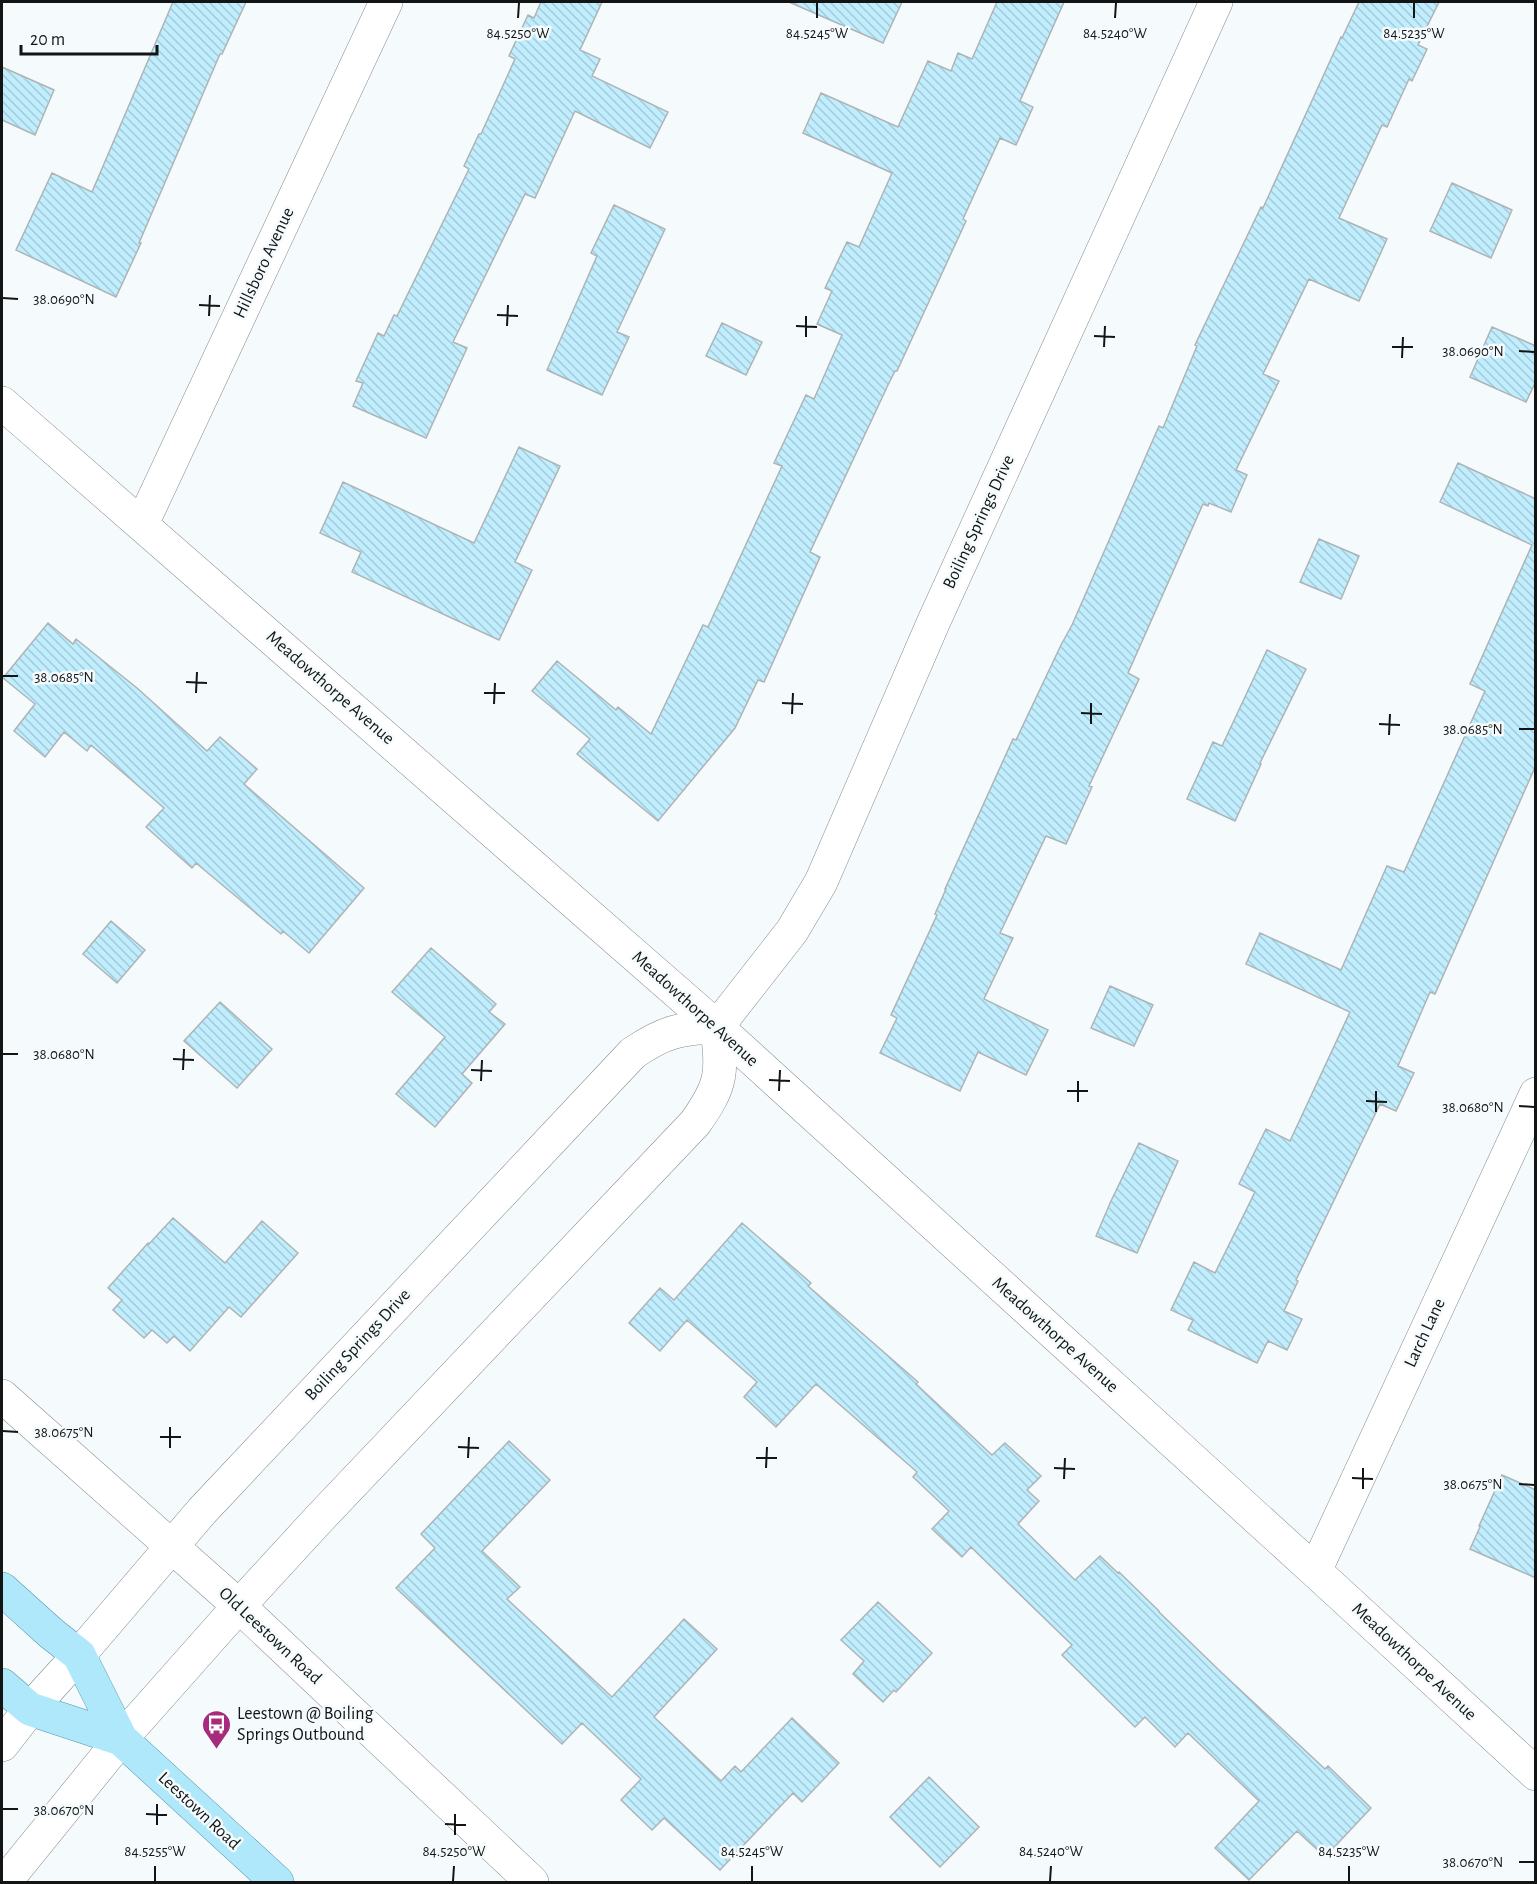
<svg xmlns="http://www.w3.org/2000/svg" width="1537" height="1884" viewBox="0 0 1537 1884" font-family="'Alegreya Sans',sans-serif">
  <defs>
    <pattern id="building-back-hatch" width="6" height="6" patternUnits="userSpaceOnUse" patternTransform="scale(1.5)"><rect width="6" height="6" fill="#c1eefe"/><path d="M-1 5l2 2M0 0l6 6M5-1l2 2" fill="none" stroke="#a5cbd9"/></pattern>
  </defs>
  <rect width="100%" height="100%" fill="#f5fbfd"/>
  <path fill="url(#building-back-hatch)" stroke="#aeb4b6" stroke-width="1.5" d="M 173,2 L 246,2 L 222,54 L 220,54 L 139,243 L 141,243 L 116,297 L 16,250 L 52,173 L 92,192 Z
    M 541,2 L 602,2 L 580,50 L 600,59 L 592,76 L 668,112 L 650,148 L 575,111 L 535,198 L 525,194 L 453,342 L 467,348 L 426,438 L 353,406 L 363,383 L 356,381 L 378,333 L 384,336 L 394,315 L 397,316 L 469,169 L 464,166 L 479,134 L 481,134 L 515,59 L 509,56 L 528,15 L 534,18 Z
    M 789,2 L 902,2 L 883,43 Z
    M 997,2 L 1064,2 L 1020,101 L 1033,107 L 1016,145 L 1000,138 L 963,219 L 966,221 L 897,371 L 895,371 L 888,385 L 810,552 L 820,557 L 764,682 L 758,680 L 735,728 L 658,821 L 577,754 L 590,739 L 532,691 L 557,661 L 616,710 L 618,707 L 651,734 L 703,625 L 708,627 L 782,466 L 774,463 L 806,395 L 814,399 L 842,335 L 817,324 L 832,291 L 825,288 L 847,242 L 859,247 L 892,173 L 803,133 L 821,93 L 898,127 L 928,61 L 951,71 L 958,53 L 972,59 Z
    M 1359,2 L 1439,2 L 1418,45 L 1427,49 L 1412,81 L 1409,79 L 1387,127 L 1382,125 L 1339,218 L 1387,239 L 1359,301 L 1309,279 L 1263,374 L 1279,381 L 1236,470 L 1247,475 L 1231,512 L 1209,503 L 1208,506 L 1203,504 L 1128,673 L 1139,679 L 1089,786 L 1092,787 L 1066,844 L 1046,836 L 1000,933 L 1013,938 L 984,999 L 1048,1030 L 1026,1075 L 978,1052 L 960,1091 L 880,1053 L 897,1018 L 891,1015 L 937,915 L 935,914 L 946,889 L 945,889 L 1013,739 L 1016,740 L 1061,645 L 1072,625 L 1159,426 L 1163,428 L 1197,346 L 1195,345 L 1261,207 L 1263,208 L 1341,37 L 1342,38 Z
    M 2,67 L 54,90 L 35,135 L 2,120 Z
    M 1452,183 L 1512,210 L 1491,258 L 1430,231 Z
    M 614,205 L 665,229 L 617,332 L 629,337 L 602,395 L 547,370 L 597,256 L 591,253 Z
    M 722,323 L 762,342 L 746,375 L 706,356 Z
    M 1492,327 L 1536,346 L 1536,381 L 1526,402 L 1470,377 Z
    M 519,447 L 560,466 L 515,562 L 532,570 L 499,640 L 352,572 L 361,552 L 320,533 L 343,482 L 474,543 Z
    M 1458,463 L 1536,499 L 1536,765 L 1435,994 L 1430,992 L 1398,1066 L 1414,1073 L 1396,1111 L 1380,1104 L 1296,1280 L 1298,1281 L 1284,1311 L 1302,1319 L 1287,1350 L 1268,1341 L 1257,1363 L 1188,1330 L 1193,1320 L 1171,1310 L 1194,1262 L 1215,1273 L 1255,1192 L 1239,1184 L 1266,1129 L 1290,1141 L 1350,1012 L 1246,964 L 1260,933 L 1341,970 L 1387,866 L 1404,872 L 1485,691 L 1470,684 L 1532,545 L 1440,502 Z
    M 1319,539 L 1359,556 L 1341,599 L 1300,582 Z
    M 48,623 L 73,644 L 76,639 L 137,688 L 207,751 L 220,737 L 257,769 L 244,784 L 364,888 L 309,953 L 283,931 L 281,934 L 196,863 L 192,868 L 146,827 L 164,808 L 91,745 L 87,751 L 64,732 L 45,757 L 14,731 L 35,704 L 3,678 Z
    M 1267,650 L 1306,669 L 1260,763 L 1261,764 L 1235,821 L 1187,799 L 1213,742 L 1222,746 Z
    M 111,921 L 145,950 L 117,983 L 83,954 Z
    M 431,948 L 496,1004 L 489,1012 L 505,1024 L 462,1074 L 472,1083 L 435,1127 L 396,1094 L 445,1037 L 392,992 Z
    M 1110,986 L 1153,1005 L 1134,1046 L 1091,1028 Z
    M 220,1002 L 272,1049 L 237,1088 L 184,1041 Z
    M 1139,1143 L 1178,1161 L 1137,1253 L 1096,1236 L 1111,1201 Z
    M 173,1218 L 225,1263 L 262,1221 L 298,1253 L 241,1317 L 229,1307 L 190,1351 L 174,1336 L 167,1343 L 152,1330 L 144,1338 L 113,1310 L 122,1300 L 108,1288 L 148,1243 L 149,1244 Z
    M 742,1223 L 811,1283 L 808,1286 L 918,1382 L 916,1384 L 992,1455 L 1005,1443 L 1041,1476 L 1027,1490 L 1039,1501 L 1018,1524 L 1075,1580 L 1100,1556 L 1118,1573 L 1119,1572 L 1159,1611 L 1159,1612 L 1222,1673 L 1325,1769 L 1328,1766 L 1371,1808 L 1325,1857 L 1297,1831 L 1249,1880 L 1215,1848 L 1259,1801 L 1188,1733 L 1175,1747 L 1145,1717 L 1135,1727 L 1062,1655 L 1072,1645 L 971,1547 L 962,1557 L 932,1529 L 949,1511 L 913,1477 L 917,1472 L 816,1384 L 776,1427 L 744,1397 L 757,1382 L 687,1320 L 660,1351 L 629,1323 L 660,1288 L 674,1300 Z
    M 509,1441 L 550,1480 L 482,1551 L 520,1587 L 507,1599 L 612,1697 L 684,1619 L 717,1649 L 654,1717 L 721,1781 L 735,1766 L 741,1772 L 792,1718 L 839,1763 L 802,1802 L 793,1793 L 720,1870 L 664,1818 L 652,1830 L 621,1800 L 641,1779 L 582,1723 L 562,1744 L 396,1588 L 435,1548 L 421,1534 Z
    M 1502,1475 L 1536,1490 L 1536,1578 L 1470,1549 L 1480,1527 L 1479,1526 Z
    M 878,1602 L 932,1653 L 896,1692 L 894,1690 L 883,1702 L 853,1674 L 864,1661 L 841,1640 Z
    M 929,1777 L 979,1827 L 940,1867 L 890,1817 Z"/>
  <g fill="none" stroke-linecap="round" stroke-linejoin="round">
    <defs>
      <path id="minor" d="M 2,403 L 717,1027 L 1315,1571 L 1536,1774
        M 142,524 L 386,2
        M 2,1396 L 239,1606 L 532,1882
        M 1315,1571 L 1536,1094
        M 2,1745 L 30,1709 L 79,1655 L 202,1511 L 633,1053 C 664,1032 680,1028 717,1027
        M 5,1882 L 121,1739 L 239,1606 L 317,1521 L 695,1123 C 723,1084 722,1073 717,1027 L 792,931 L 821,882 L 934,621 L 1216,2"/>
      <path id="major" d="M 2,1589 L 52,1634 L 79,1655 L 121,1739 L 277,1882
        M 2,1685 L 30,1709 L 121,1739"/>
    </defs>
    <use href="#minor" stroke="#868b8d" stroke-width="34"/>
    <use href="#major" stroke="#5694a8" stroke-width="34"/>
    <use href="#minor" stroke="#fff" stroke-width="33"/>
    <use href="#major" stroke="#afe8fa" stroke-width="33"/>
  </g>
  <path fill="none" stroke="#131515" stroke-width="2" d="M 518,18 L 519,3M 817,18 L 817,3M 1115,18 L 1116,3M 1414,18 L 1414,3M 3,298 L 18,299M 199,305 L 220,306M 497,315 L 518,316M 209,316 L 210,295M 507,326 L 508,305M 796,326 L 817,327M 1094,336 L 1115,337M 806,337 L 806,316M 1104,347 L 1105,326M 1392,347 L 1413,347M 1519,351 L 1534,352M 1402,358 L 1403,337M 3,676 L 18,676M 186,682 L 207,683M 196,693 L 197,672M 484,693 L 505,693M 782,703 L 803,704M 494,704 L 495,683M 1081,713 L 1102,714M 792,714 L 793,693M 1091,724 L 1091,703M 1379,724 L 1400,725M 1519,729 L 1534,729M 1389,735 L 1390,714M 3,1054 L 18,1054M 173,1059 L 194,1060M 183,1070 L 184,1049M 471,1070 L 492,1071M 769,1080 L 790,1081M 481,1081 L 482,1060M 779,1091 L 780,1070M 1067,1091 L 1088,1091M 1366,1101 L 1387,1102M 1078,1102 L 1078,1081M 1519,1106 L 1534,1107M 1376,1112 L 1376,1091M 3,1431 L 18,1432M 160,1437 L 181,1437M 458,1447 L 479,1448M 170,1448 L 170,1427M 468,1458 L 469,1437M 756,1458 L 777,1458M 766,1468 L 767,1447M 1054,1468 L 1075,1469M 1352,1478 L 1373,1479M 1064,1479 L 1065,1458M 1519,1484 L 1534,1485M 1363,1489 L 1363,1468M 3,1809 L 18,1809M 146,1814 L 167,1815M 445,1824 L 466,1825M 157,1825 L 157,1804M 455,1835 L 455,1814M 1519,1862 L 1534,1862M 155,1881 L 155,1866M 453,1881 L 454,1866M 752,1881 L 752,1866M 1050,1881 L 1051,1866M 1349,1881 L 1349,1866"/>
  <defs>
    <symbol id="bus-pin" viewBox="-11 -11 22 30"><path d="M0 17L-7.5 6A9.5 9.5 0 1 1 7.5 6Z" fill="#a72a7c" stroke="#f5fbfd"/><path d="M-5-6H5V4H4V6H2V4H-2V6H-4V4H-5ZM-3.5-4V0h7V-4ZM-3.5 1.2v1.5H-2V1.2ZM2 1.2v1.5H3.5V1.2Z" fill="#fff"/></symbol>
  </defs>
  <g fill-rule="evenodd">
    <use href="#bus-pin" x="200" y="1708" width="33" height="45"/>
  </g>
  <g text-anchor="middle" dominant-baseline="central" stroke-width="5" stroke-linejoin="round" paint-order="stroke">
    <g font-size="18" fill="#131515" stroke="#f5fbfd">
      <text transform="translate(264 263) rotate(-65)">Hillsboro Avenue</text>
      <text transform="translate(979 522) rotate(-65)">Boiling Springs Drive</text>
      <text transform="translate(330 688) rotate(41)">Meadowthorpe Avenue</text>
      <text transform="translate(695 1009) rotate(42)">Meadowthorpe Avenue</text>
      <text transform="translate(1425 1333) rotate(-65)">Larch Lane</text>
      <text transform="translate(1055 1335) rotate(42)">Meadowthorpe Avenue</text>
      <text transform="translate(358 1345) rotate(-47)">Boiling Springs Drive</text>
      <text transform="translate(270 1636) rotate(43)">Old Leestown Road</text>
      <text transform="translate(1414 1662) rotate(43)">Meadowthorpe Avenue</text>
      <text transform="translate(199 1811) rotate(43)">Leestown Road</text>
    </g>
    <g font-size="18" fill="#131515" stroke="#f5fbfd" text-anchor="start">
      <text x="237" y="1714">Leestown @ Boiling<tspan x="237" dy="21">Springs Outbound</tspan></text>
    </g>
  </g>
  <g font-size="15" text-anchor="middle" fill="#131515" stroke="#f5fbfd" stroke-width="5" stroke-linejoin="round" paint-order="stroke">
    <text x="518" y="38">84.5250°W</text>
    <text x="817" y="38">84.5245°W</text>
    <text x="1115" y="38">84.5240°W</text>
    <text x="1414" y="38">84.5235°W</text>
    <text x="64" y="304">38.0690°N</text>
    <text x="1473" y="356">38.0690°N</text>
    <text x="64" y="682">38.0685°N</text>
    <text x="1473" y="734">38.0685°N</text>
    <text x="64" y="1059">38.0680°N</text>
    <text x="1473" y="1112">38.0680°N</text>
    <text x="64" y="1437">38.0675°N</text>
    <text x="1473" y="1489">38.0675°N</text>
    <text x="64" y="1815">38.0670°N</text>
    <text x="155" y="1856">84.5255°W</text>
    <text x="454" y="1856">84.5250°W</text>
    <text x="752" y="1856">84.5245°W</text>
    <text x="1051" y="1856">84.5240°W</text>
    <text x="1349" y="1856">84.5235°W</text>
    <text x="1473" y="1867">38.0670°N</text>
  </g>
  <rect width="1537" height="1884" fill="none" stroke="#131515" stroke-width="6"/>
  <path d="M21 45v9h136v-9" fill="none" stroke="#131515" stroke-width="3"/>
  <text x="30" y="45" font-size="18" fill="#131515" stroke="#f5fbfd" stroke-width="4.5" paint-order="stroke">20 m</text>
</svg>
